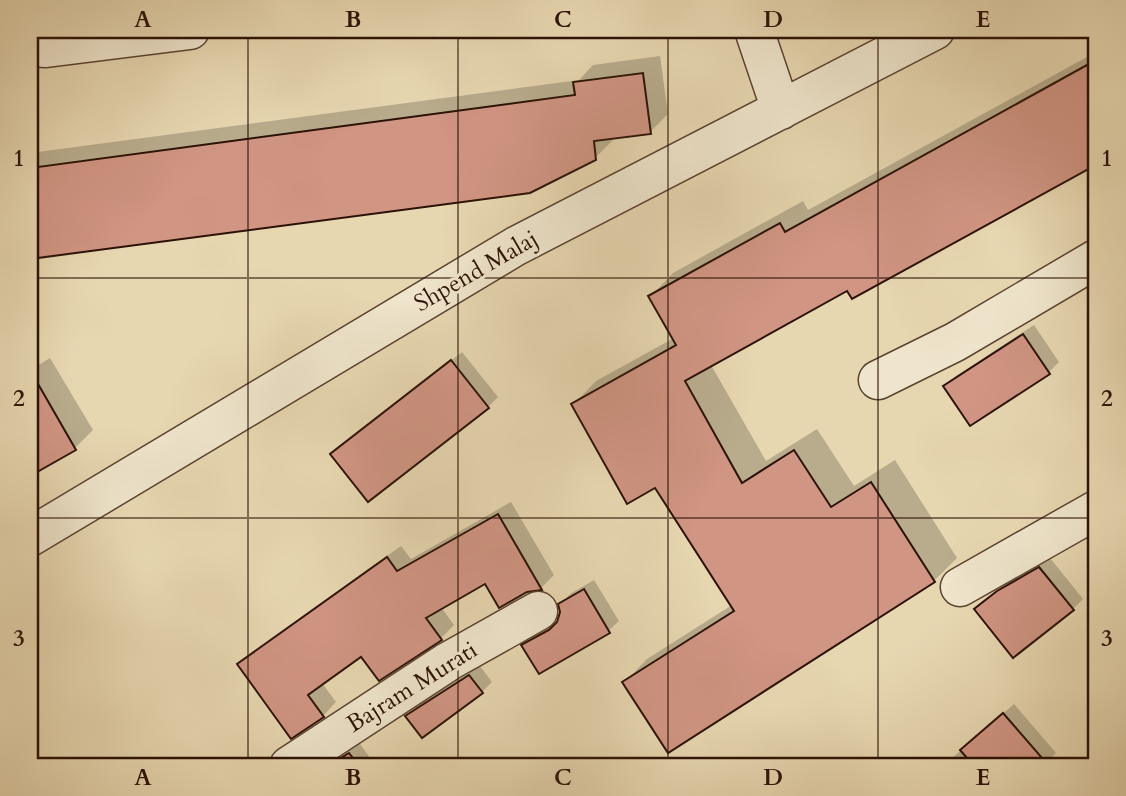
<svg xmlns="http://www.w3.org/2000/svg" width="1126" height="796" viewBox="0 0 1126 796" font-family="Cardo,serif">
  <rect width="100%" height="100%" fill="#e7d7b1"/>
  <filter id="stains"><feTurbulence type="fractalNoise" baseFrequency=".00286" numOctaves="4"/><feColorMatrix values="0 0 0 0 .2 0 0 0 0 .09 0 0 0 0 .02 0 0 0 .5 -.17"/></filter>
  <radialGradient id="worn" r=".72"><stop offset=".6" stop-color="#630" stop-opacity="0"/><stop offset="1" stop-color="#630" stop-opacity=".3"/></radialGradient>
  <path fill="#0003" d="M 1096,52 L 1096,163 L 853,297 L 848,289 L 711,365 L 766,461 L 817,429 L 854,486 L 895,460 L 957,558 L 934,581 L 625,682 L 647,659 L 732,605 L 656,486 L 574,404 L 596,381 L 674,338 L 651,296 L 673,273 L 803,201 L 808,210 Z
    M 660,56 L 668,114 L 650,132 L 613,137 L 613,140 L 595,158 L 530,191 L 30,258 L 30,153 L 579,80 L 593,65 Z
    M 1034,325 L 1059,362 L 1049,372 L 946,386 L 956,376 Z
    M 462,352 L 498,397 L 488,407 L 332,454 Z
    M 50,358 L 93,430 L 75,448 L 30,474 L 30,370 Z
    M 511,502 L 554,575 L 541,588 L 527,590 L 485,582 L 441,607 L 454,625 L 441,638 L 379,678 L 362,654 L 322,683 L 336,702 L 323,716 L 239,664 L 253,651 L 401,546 L 411,559 Z
    M 1050,558 L 1083,599 L 1073,609 L 977,609 L 1010,581 Z
    M 594,580 L 619,621 L 608,631 L 524,646 L 534,636 L 559,621 L 562,612 L 560,605 L 570,594 Z
    M 480,666 L 492,682 L 482,692 L 407,716 L 417,706 Z
    M 1014,704 L 1056,753 L 1046,763 L 1042,766 L 943,766 Z
    M 360,744 L 376,766 L 326,766 Z
    M 402,759 L 407,766 L 392,766 Z
    M 936,761 L 941,766 L 930,766 Z"/>
  <path fill="#d09583" stroke="#2c1206" stroke-width="2" d="M 1096,60 L 1096,165 L 852,299 L 847,291 L 685,381 L 742,483 L 794,450 L 831,507 L 871,482 L 935,582 L 668,753 L 622,682 L 734,611 L 655,488 L 627,504 L 571,404 L 676,345 L 648,296 L 780,223 L 785,232 Z
    M 643,73 L 651,134 L 594,141 L 596,160 L 530,193 L 30,259 L 30,168 L 575,95 L 573,82 Z
    M 1023,334 L 1050,374 L 970,426 L 943,386 Z
    M 451,360 L 489,408 L 368,502 L 330,454 Z
    M 30,370 L 76,450 L 30,476 Z
    M 498,514 L 542,590 L 527,592 L 499,608 L 485,584 L 426,618 L 442,640 L 379,681 L 361,657 L 308,695 L 324,717 L 291,739 L 237,664 L 387,557 L 397,571 Z
    M 1039,567 L 1074,610 L 1013,658 L 974,609 L 997,591 Z
    M 584,589 L 610,633 L 539,674 L 521,645 L 549,630 L 557,622 L 560,612 L 558,604 Z
    M 469,675 L 483,693 L 422,738 L 405,716 Z
    M 1003,713 L 1049,766 L 974,766 L 960,750 Z
    M 349,753 L 359,766 L 328,766 Z"/>
  <g fill="none" stroke-linecap="round" stroke-linejoin="round">
    <defs>
      <path id="street" d="M 754,30 L 781,110
        M 30,47 L 46,48 L 190,30
        M 878,380 L 955,342 L 1096,259
        M 30,537 L 516,246 L 935,30
        M 960,587 L 1096,510
        M 289,766 L 449,661 L 538,611"/>
    </defs>
    <use href="#street" stroke="#5b4331" stroke-width="41"/>
    <use href="#street" stroke="#efe5cc" stroke-width="38"/>
  </g>
  <path fill="none" stroke="#2c1206" stroke-width="2" stroke-opacity="0.55" d="M 248,30 L 248,766M 458,30 L 458,766M 668,30 L 668,766M 878,30 L 878,766M 30,278 L 1096,278M 30,518 L 1096,518"/>
  <g text-anchor="middle" dominant-baseline="central" stroke-width="6" stroke-linejoin="round" paint-order="stroke">
    <g font-size="24" fill="#2c1206" stroke="#efe5cc">
      <text transform="translate(476 271) rotate(-30)">Shpend Malaj</text>
      <text transform="translate(412 687) rotate(-32)">Bajram Murati</text>
    </g>
  </g>
  <rect width="1126" height="796" fill="none" stroke="#e7d7b1" stroke-width="77"/>
  <rect x="38" y="38" width="1050" height="720" fill="none" stroke="#2c1206" stroke-width="2.5"/>
  <g font-size="23" text-anchor="middle" font-weight="bold" fill="#2c1206">
    <text x="143" y="27">A</text>
    <text x="353" y="27">B</text>
    <text x="563" y="27">C</text>
    <text x="773" y="27">D</text>
    <text x="983" y="27">E</text>
    <text x="19" y="166">1</text>
    <text x="1107" y="166">1</text>
    <text x="19" y="406">2</text>
    <text x="1107" y="406">2</text>
    <text x="19" y="646">3</text>
    <text x="1107" y="646">3</text>
    <text x="143" y="785">A</text>
    <text x="353" y="785">B</text>
    <text x="563" y="785">C</text>
    <text x="773" y="785">D</text>
    <text x="983" y="785">E</text>
  </g>
  <rect width="100%" height="100%" filter="url(#stains)"/>
  <rect width="100%" height="100%" fill="url(#worn)"/>
</svg>
